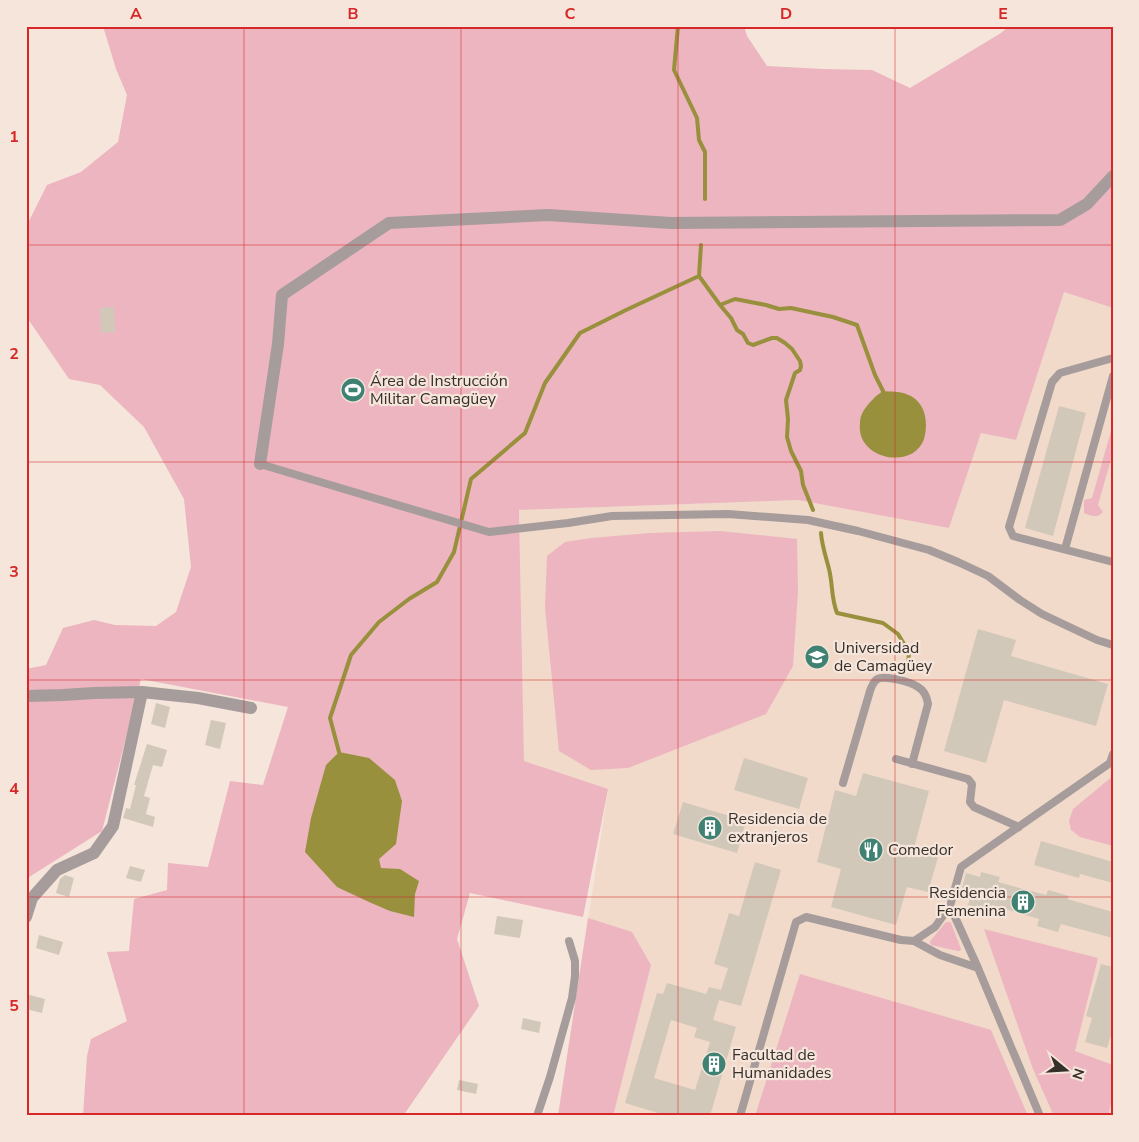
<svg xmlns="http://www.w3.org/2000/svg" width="1139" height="1142" viewBox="0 0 1139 1142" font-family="'Nunito Sans',sans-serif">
  <rect width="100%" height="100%" fill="#f6e5da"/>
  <path fill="#f1daca" d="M 1064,292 L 1113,308 L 1113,1116 L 558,1116 L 608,790 L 524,761 L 519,510 L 798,500 L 949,528 L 981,433 L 1016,440 Z"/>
  <path fill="#ecb5bf" d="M 103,26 L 744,26 L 747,36 L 767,66 L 823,69 L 872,70 L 910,88 L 1001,33 L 1009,26 L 1113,26 L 1113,308 L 1064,292 L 1016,440 L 981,433 L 949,528 L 798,500 L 519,510 L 524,761 L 608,789 L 583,917 L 470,893 L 457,939 L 479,1006 L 403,1116 L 83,1116 L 87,1056 L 91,1039 L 127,1021 L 107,952 L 129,951 L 134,899 L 167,890 L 168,863 L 208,867 L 230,781 L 263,785 L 288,707 L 141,679 L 102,831 L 26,879 L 26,669 L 46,665 L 63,628 L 94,620 L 115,625 L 156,626 L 176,612 L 191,567 L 184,499 L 144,427 L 100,385 L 69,379 L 26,316 L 26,227 L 47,185 L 81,172 L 118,142 L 127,95 L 116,69 Z
    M 1113,424 L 1113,452 L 1098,505 L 1103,512 C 1097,519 1092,516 1084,513 L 1084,500 L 1092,498 Z
    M 720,531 L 797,539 L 798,592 L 793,666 L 766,714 L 628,768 L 591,770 L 559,751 L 545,608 L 547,556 L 565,542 L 591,538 L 650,533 Z
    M 1113,776 L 1113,846 L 1080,837 L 1071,830 L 1069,821 L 1073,809 Z
    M 588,918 L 632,932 L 651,965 L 613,1116 L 558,1116 Z
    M 946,922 L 949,922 L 951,923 L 961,949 L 960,951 L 958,951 L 931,945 L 930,942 L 932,939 Z
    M 984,929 L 1098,958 L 1075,1051 L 1113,1065 L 1113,1095 L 1108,1116 L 1054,1116 L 1033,1069 Z
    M 800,974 L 991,1030 L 1028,1116 L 755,1116 Z"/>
  <path fill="#98903d" d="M 883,391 C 891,392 899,391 906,394 C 925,400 929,421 924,439 C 913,471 856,459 860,424 C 860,418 861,415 864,410 C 870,402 875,396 883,391 Z
    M 339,752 L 369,758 L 395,780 L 402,801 L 396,844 L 379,859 L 381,868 L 400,869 L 419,881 L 415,894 L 414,917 L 390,911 L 369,902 L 337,887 L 305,852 L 311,818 L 326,765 Z"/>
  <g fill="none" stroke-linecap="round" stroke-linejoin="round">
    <path stroke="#98903d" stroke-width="4" d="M 678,26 L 674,70 L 697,118 L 699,140 L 705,152 L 705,199
      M 701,245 L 699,276 L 720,305 L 731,318 L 737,330 L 743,334 L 748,343 L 753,345 L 772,338 L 777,338 L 785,343 L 792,349 L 800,361 L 801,366 L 800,370 L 795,373 L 786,400 L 788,419 L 787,437 L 791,451 L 801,471 L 803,485 L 813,510
      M 720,305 L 735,299 L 766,305 L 779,309 L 791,308 L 833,317 L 857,325 L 875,375 L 883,391
      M 821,533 C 822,546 826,557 829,569 C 833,585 831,598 837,613 L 883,623 L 898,634 L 909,652 L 908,667
      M 339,752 L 330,718 L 351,655 L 379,622 L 409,599 L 437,582 L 454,552 L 471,479 L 525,433 L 545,383 L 580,333 L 626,310 L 699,276"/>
  </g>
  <path fill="#d2c8b9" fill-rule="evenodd" d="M 114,307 L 115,332 L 101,333 L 100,308 Z
    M 1059,406 L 1086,413 L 1053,536 L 1025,528 Z
    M 978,629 L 1016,640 L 1011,656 L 1108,684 L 1096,726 L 1004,700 L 986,763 L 944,751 Z
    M 156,703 L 170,707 L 165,728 L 151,724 Z
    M 211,720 L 226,723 L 220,749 L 205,745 Z
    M 147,744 L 167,750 L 162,767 L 153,765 L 144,796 L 150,798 L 146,814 L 155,817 L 153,827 L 123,818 L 126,808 L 130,809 L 136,785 L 134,785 Z
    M 744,758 L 808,778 L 799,809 L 734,790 Z
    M 863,773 L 929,791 L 914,848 L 939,854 L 928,892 L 907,887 L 896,925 L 831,907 L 841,869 L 817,862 L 835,790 L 856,796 Z
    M 683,802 L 746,821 L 737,853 L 673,834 Z
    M 1041,841 L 1113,862 L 1113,883 L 1080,874 L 1079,878 L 1034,865 Z
    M 755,862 L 781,870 L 741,1006 L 719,1000 L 713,1020 L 736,1027 L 710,1116 L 668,1116 L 625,1103 L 657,993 L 663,994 L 667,983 L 706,994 L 709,987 L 721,990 L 728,968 L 714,964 L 729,913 L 739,916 ZM 671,1020 L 697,1028 L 694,1037 L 710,1042 L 695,1090 L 654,1078 Z
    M 130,866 L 145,870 L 141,882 L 126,878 Z
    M 981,872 L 1000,877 L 998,882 L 1046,895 L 1048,890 L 1069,896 L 1067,899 L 1113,912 L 1113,938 L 1061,924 L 1058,932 L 1037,926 L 1039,919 L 992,905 L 991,911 L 968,905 L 970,899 L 960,896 L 966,873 L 980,877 Z
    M 65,875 L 74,878 L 69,897 L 56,893 L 60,879 Z
    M 497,916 L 523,920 L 520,938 L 494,934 Z
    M 39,935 L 63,942 L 59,955 L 36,948 Z
    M 1101,964 L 1113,967 L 1113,1029 L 1107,1048 L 1085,1042 L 1092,1018 L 1086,1016 Z
    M 26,994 L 45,999 L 42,1013 L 26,1009 Z
    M 523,1018 L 541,1022 L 539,1033 L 521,1029 Z
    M 459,1080 L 478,1084 L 476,1094 L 457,1090 Z"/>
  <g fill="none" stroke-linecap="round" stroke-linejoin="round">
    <path stroke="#a59c9b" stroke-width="8" d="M 1113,358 L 1060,373 L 1052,382 L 1009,527 L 1013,536 L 1113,562
      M 260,464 L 374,498 L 489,532 L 568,523 L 612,516 L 728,514 L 808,520 L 858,531 L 929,550 L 958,562 L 988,576 L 1020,600 L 1042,614 L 1097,640 L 1113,645
      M 1065,549 L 1113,376
      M 896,759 L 968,779 L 972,784 L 970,802 L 974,807 L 1019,827
      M 843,783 L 870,691 C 871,688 873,683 876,680 C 883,674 911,682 918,687 C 925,691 927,697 928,704 L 912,764
      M 950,906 L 978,968 L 1040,1116
      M 914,941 L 935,927 L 950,906 L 961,867 L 1110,763 L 1113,754
      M 537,1116 L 550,1077 L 572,998 L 575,976 L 575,961 L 569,941
      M 740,1116 L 796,922 L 806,917 L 901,940 L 914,941 L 940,955 L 978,968"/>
    <path stroke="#a59c9b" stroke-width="12" d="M 260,464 L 278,344 L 282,295 L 389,223 L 548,215 L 671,223 L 1060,220 L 1087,204 L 1113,176
      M 26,696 L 63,695 L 94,693 L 142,692 L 198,698 L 251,708
      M 26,917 L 32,898 L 57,870 L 94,853 L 113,826 L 142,692"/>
  </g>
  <path fill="none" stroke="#d62828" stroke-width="1" stroke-opacity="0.55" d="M 244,26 L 244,1116M 461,26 L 461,1116M 678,26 L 678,1116M 895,26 L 895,1116M 26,245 L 1113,245M 26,462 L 1113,462M 26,680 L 1113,680M 26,897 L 1113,897"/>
  <defs>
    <symbol id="stadium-disc" viewBox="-11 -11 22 22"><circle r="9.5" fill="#3f8172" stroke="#f6e5da"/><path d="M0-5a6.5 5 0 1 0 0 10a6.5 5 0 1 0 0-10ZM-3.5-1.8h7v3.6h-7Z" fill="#fff"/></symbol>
    <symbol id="university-disc" viewBox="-11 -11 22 22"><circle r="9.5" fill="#3f8172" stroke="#f6e5da"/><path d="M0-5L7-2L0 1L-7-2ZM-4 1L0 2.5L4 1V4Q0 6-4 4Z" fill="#fff"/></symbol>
    <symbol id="building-disc" viewBox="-11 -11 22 22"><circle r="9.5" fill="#3f8172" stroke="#f6e5da"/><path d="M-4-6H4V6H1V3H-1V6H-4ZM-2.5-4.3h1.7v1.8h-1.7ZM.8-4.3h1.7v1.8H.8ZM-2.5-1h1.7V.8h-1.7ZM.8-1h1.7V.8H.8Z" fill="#fff"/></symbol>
    <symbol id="restaurant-disc" viewBox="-11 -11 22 22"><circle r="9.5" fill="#3f8172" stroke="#f6e5da"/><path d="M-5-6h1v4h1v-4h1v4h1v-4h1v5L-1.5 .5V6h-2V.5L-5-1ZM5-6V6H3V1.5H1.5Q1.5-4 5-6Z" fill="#fff"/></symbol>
  </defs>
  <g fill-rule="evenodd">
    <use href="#stadium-disc" x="339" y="376" width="28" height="28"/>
    <use href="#university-disc" x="803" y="643" width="28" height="28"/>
    <use href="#building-disc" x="696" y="814" width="28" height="28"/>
    <use href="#restaurant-disc" x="857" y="836" width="28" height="28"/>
    <use href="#building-disc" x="1009" y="888" width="28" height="28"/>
    <use href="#building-disc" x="700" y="1050" width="28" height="28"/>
  </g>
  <g text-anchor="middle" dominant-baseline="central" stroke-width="4.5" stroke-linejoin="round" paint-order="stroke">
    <g font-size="16" fill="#36302b" stroke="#f6e5da" text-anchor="start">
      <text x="370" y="381">Área de Instrucción<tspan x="370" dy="18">Militar Camagüey</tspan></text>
      <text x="834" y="648">Universidad<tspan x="834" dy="18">de Camagüey</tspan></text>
      <text x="728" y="819">Residencia de<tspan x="728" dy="18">extranjeros</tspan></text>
      <text x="888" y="850">Comedor</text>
      <text x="1006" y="893" text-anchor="end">Residencia<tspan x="1006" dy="18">Femenina</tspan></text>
      <text x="732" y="1055">Facultad de<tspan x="732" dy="18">Humanidades</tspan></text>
    </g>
  </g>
  <rect width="1139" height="1142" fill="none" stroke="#f6e5da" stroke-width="55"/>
  <g transform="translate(1066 1070) rotate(108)" stroke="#f6e5da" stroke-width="4" paint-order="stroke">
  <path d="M0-4L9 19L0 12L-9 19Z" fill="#36302b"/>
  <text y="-8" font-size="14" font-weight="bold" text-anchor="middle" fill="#36302b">N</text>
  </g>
  <rect x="28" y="28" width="1084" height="1086" fill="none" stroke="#d62828" stroke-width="2"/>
  <g font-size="16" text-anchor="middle" font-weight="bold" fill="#d62828">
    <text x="136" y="19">A</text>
    <text x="353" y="19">B</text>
    <text x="570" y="19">C</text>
    <text x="786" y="19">D</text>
    <text x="1003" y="19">E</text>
    <text x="14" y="142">1</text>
    <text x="14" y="359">2</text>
    <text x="14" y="577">3</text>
    <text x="14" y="794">4</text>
    <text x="14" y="1011">5</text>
  </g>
</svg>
